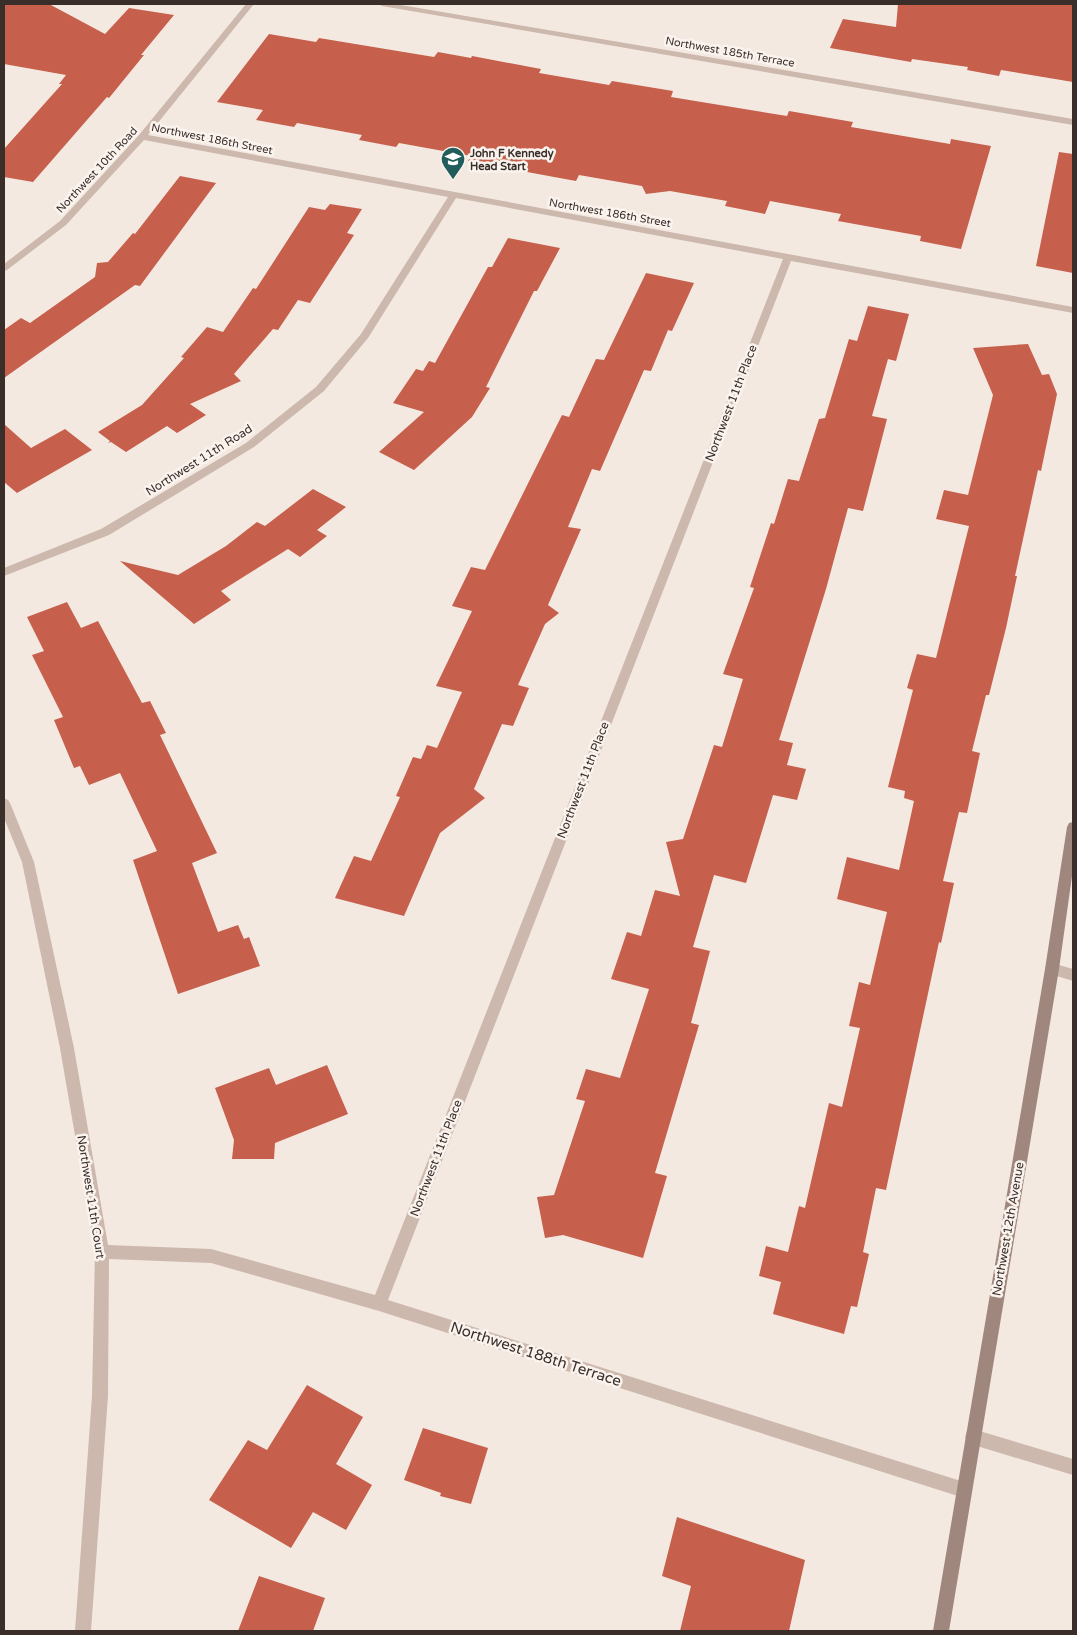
<svg xmlns="http://www.w3.org/2000/svg" width="1077" height="1635" viewBox="0 0 1077 1635" font-family="'Varela Round',sans-serif">
  <rect width="100%" height="100%" fill="#f4e9e1"/>
  <path fill="#c65f4c" d="M 4,4 L 49,4 L 105,34 L 129,8 L 174,15 L 141,55 L 144,55 L 109,98 L 107,97 L 33,182 L 4,177 L 4,149 L 62,84 L 59,84 L 66,75 L 4,64 Z
    M 898,4 L 1073,4 L 1073,82 L 1001,70 L 999,76 L 967,70 L 968,67 L 912,59 L 911,62 L 830,48 L 843,19 L 896,27 Z
    M 269,34 L 316,42 L 319,38 L 434,57 L 438,52 L 471,58 L 472,56 L 541,69 L 539,73 L 609,85 L 612,81 L 673,91 L 671,97 L 787,116 L 789,111 L 853,122 L 851,127 L 950,144 L 951,139 L 991,146 L 961,249 L 920,241 L 921,236 L 838,221 L 841,214 L 770,201 L 765,214 L 725,206 L 727,201 L 670,191 L 646,194 L 642,186 L 579,175 L 576,181 L 468,161 L 471,156 L 399,143 L 396,147 L 359,140 L 362,135 L 297,123 L 294,127 L 256,120 L 263,110 L 217,102 Z
    M 1059,152 L 1073,154 L 1073,273 L 1036,266 Z
    M 180,176 L 216,183 L 140,286 L 135,285 L 4,378 L 4,330 L 21,318 L 30,323 L 95,277 L 97,263 L 108,262 L 133,233 L 135,234 Z
    M 330,204 L 362,209 L 347,233 L 354,235 L 310,303 L 298,300 L 278,330 L 273,329 L 234,374 L 241,381 L 190,404 L 206,415 L 177,433 L 167,426 L 126,452 L 111,442 L 108,443 L 110,441 L 98,432 L 142,405 L 184,358 L 181,357 L 207,327 L 223,332 L 253,288 L 256,289 L 309,207 L 325,210 Z
    M 508,238 L 560,248 L 537,291 L 534,291 L 486,387 L 490,388 L 472,417 L 414,470 L 379,452 L 424,412 L 393,403 L 416,369 L 423,371 L 429,361 L 435,363 L 488,267 L 492,267 Z
    M 646,273 L 694,283 L 672,331 L 668,330 L 651,371 L 644,370 L 600,471 L 592,469 L 568,527 L 581,529 L 548,605 L 559,613 L 545,624 L 518,685 L 529,688 L 513,726 L 502,724 L 474,789 L 485,798 L 440,833 L 404,916 L 335,898 L 354,856 L 371,861 L 400,797 L 396,796 L 413,757 L 421,759 L 427,745 L 437,748 L 462,692 L 436,686 L 472,611 L 452,606 L 471,567 L 485,570 L 562,415 L 569,417 L 596,359 L 604,360 Z
    M 868,306 L 909,314 L 896,361 L 888,359 L 872,416 L 887,419 L 863,511 L 848,508 L 826,589 L 779,740 L 793,743 L 787,765 L 806,769 L 797,800 L 773,795 L 746,883 L 714,875 L 693,947 L 710,951 L 691,1023 L 699,1025 L 655,1173 L 667,1176 L 643,1258 L 563,1235 L 545,1238 L 537,1197 L 554,1195 L 585,1101 L 576,1099 L 586,1069 L 620,1078 L 649,989 L 611,979 L 627,932 L 641,936 L 655,890 L 680,896 L 666,842 L 683,839 L 714,745 L 722,747 L 743,679 L 723,674 L 754,588 L 750,587 L 771,523 L 774,524 L 788,479 L 799,481 L 819,419 L 825,418 L 849,339 L 857,341 Z
    M 1028,344 L 1042,375 L 1049,374 L 1057,394 L 1041,471 L 1038,470 L 1015,576 L 1017,576 L 1006,628 L 989,695 L 986,695 L 972,751 L 980,753 L 967,813 L 959,812 L 943,881 L 954,883 L 941,943 L 939,942 L 886,1190 L 876,1188 L 863,1252 L 869,1254 L 857,1307 L 851,1306 L 844,1334 L 773,1314 L 781,1282 L 759,1276 L 766,1246 L 788,1252 L 799,1206 L 805,1208 L 829,1103 L 842,1107 L 860,1028 L 849,1026 L 859,982 L 870,985 L 887,912 L 837,899 L 847,857 L 899,870 L 914,801 L 904,798 L 905,791 L 888,787 L 913,690 L 907,688 L 917,654 L 936,658 L 969,526 L 936,519 L 944,490 L 968,495 L 993,395 L 973,348 Z
    M 4,424 L 31,448 L 65,429 L 92,450 L 17,493 L 4,482 Z
    M 313,489 L 346,507 L 317,530 L 327,536 L 300,557 L 288,549 L 221,591 L 231,600 L 194,624 L 120,561 L 178,575 L 226,546 L 257,522 L 265,526 Z
    M 67,602 L 81,628 L 98,621 L 142,703 L 150,701 L 166,733 L 160,735 L 217,853 L 192,863 L 218,932 L 238,925 L 244,939 L 249,937 L 260,966 L 178,994 L 133,860 L 157,851 L 120,773 L 89,785 L 80,766 L 74,768 L 54,720 L 63,717 L 32,655 L 44,651 L 27,617 Z
    M 327,1065 L 348,1114 L 275,1143 L 274,1159 L 232,1159 L 234,1140 L 215,1088 L 269,1068 L 276,1085 Z
    M 307,1385 L 363,1417 L 336,1464 L 372,1485 L 346,1530 L 313,1512 L 291,1548 L 209,1500 L 248,1440 L 267,1450 Z
    M 423,1428 L 488,1448 L 471,1504 L 440,1496 L 441,1493 L 404,1480 Z
    M 677,1517 L 805,1560 L 789,1631 L 680,1631 L 691,1586 L 662,1576 Z
    M 259,1576 L 325,1598 L 313,1631 L 238,1631 Z"/>
  <g fill="none" stroke-linecap="round" stroke-linejoin="round">
    <path fill="#ccb8ac" fill-rule="evenodd" d="M 246,4 L 254,4 L 148,135 L 1073,307 L 1073,313 L 791,261 L 388,1300 L 964,1482 L 970,1484 L 972,1490 L 970,1496 L 964,1498 L 379,1311 L 211,1263 L 109,1259 L 108,1396 L 91,1631 L 75,1631 L 92,1396 L 95,1252 L 60,1048 L 22,862 L 4,818 L 4,798 L 8,800 L 10,803 L 34,862 L 74,1048 L 108,1245 L 211,1249 L 375,1295 L 783,259 L 456,198 L 368,338 L 324,391 L 254,447 L 109,535 L 4,576 L 4,568 L 101,529 L 246,443 L 316,387 L 361,334 L 448,197 L 144,140 L 66,225 L 7,270 L 4,271 L 4,264 L 60,221 L 139,135 Z
      M 378,4 L 395,4 L 1073,119 L 1073,125 L 382,6 Z
      M 1052,963 L 1073,969 L 1073,981 L 1047,973 L 1045,969 L 1047,965 Z
      M 973,1429 L 1073,1459 L 1073,1475 L 967,1443 L 965,1437 L 967,1431 Z"/>
    <path fill="#a0877d" fill-rule="evenodd" d="M 1073,822 L 1073,869 L 1059,969 L 949,1631 L 933,1631 L 1045,969 L 1067,827 L 1069,823 Z"/>
  </g>
  <defs>
    <symbol id="school-pin" viewBox="-11 -11 22 30"><path d="M0 17L-7.5 6A9.5 9.5 0 1 1 7.5 6Z" fill="#205d5b" stroke="#fbf4ee"/><path d="M0-5L7-2L0 1L-7-2ZM-4 1L0 2.5L4 1V4Q0 6-4 4Z" fill="#fff"/></symbol>
  </defs>
  <g fill-rule="evenodd">
    <use href="#school-pin" x="439" y="145" width="28" height="38"/>
  </g>
  <g text-anchor="middle" dominant-baseline="central" stroke-width="5" stroke-linejoin="round" paint-order="stroke">
    <g font-size="11" fill="#3a2e2b" stroke="#fbf4ee">
      <text transform="translate(730 52) rotate(10)">Northwest 185th Terrace</text>
      <text transform="translate(212 139) rotate(11)">Northwest 186th Street</text>
      <text transform="translate(97 170) rotate(-47)">Northwest 10th Road</text>
      <text transform="translate(610 213) rotate(10)">Northwest 186th Street</text>
    </g>
    <g font-size="11" font-weight="bold" fill="#3a2e2b" stroke="#fbf4ee" text-anchor="start">
      <text x="470" y="153">John F Kennedy<tspan x="470" dy="13">Head Start</tspan></text>
    </g>
    <g font-size="12" fill="#3a2e2b" stroke="#fbf4ee">
      <text transform="translate(731 403) rotate(-69)">Northwest 11th Place</text>
      <text transform="translate(199 460) rotate(-32)">Northwest 11th Road</text>
      <text transform="translate(583 780) rotate(-69)">Northwest 11th Place</text>
      <text transform="translate(436 1158) rotate(-69)">Northwest 11th Place</text>
      <text transform="translate(91 1197) rotate(81)">Northwest 11th Court</text>
      <text transform="translate(1008 1229) rotate(-80)">Northwest 12th Avenue</text>
    </g>
    <g font-size="15" fill="#3a2e2b" stroke="#fbf4ee">
      <text transform="translate(536 1354) rotate(18)">Northwest 188th Terrace</text>
    </g>
  </g>
  <rect width="1077" height="1635" fill="none" stroke="#3a2e2b" stroke-width="10"/>
</svg>
